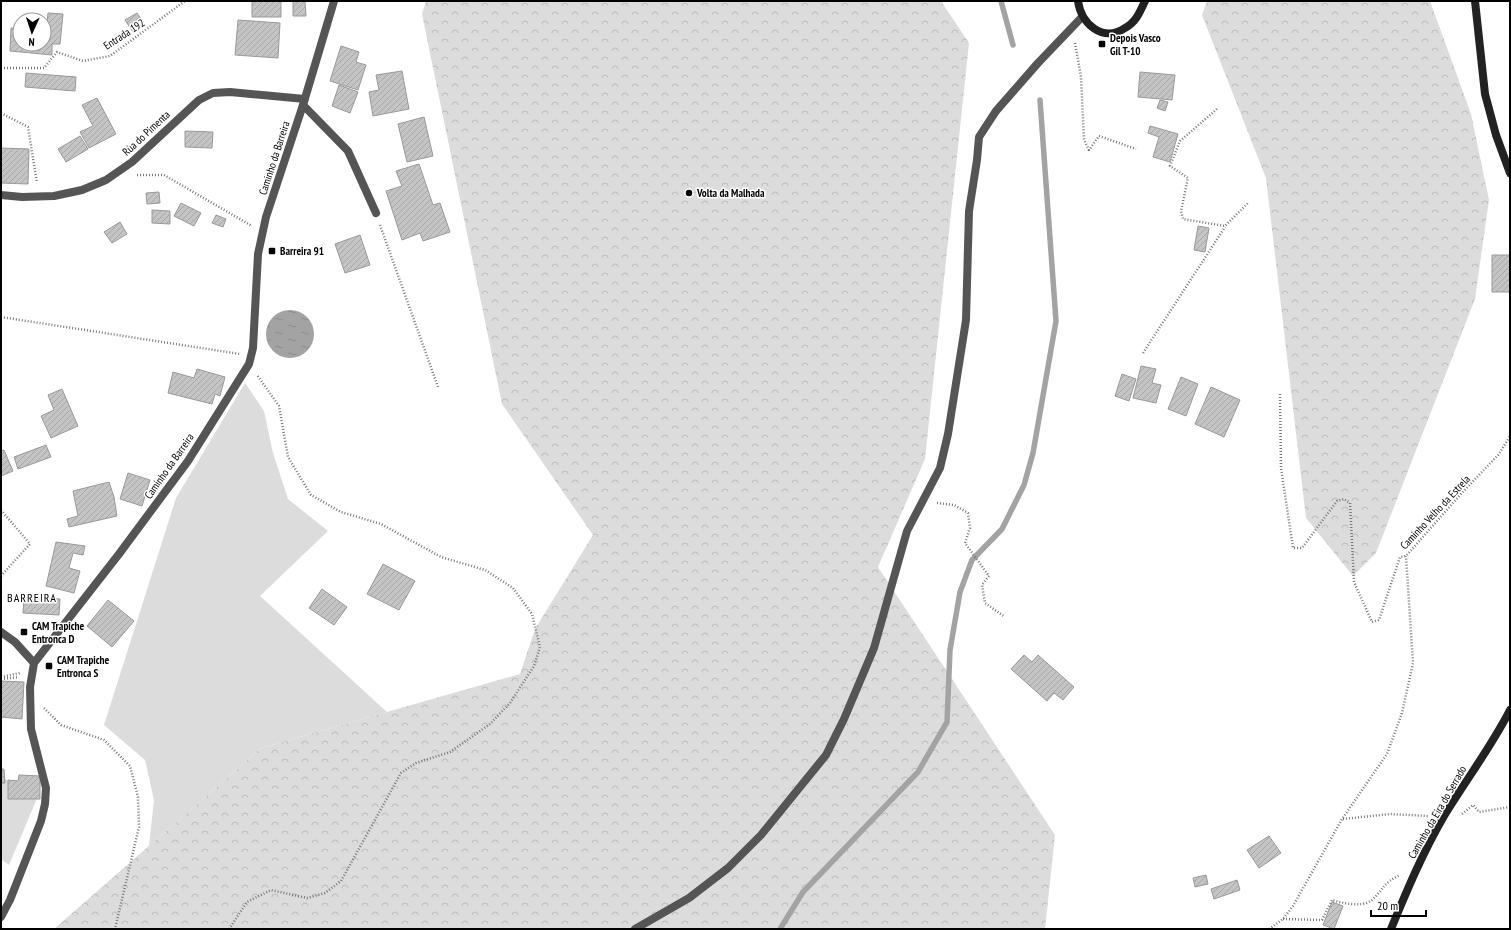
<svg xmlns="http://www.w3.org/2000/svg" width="1511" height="930" viewBox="0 0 1511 930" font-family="'PT Sans Narrow',sans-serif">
  <defs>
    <pattern id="forest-crowns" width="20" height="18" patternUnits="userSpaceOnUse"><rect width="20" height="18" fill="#dcdcdc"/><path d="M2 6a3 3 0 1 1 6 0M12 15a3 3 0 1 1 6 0" fill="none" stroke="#bbb"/></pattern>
    <pattern id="water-ripples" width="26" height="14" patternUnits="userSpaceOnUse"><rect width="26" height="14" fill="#a3a3a3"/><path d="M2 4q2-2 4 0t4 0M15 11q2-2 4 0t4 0" fill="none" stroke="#8b8b8b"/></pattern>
    <pattern id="building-hatch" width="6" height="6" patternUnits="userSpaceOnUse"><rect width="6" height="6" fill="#c4c4c4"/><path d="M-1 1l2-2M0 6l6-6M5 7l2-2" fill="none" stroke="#a7a7a7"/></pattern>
  </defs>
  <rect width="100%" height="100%" fill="#fff"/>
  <path fill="#dcdcdc" d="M 245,383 L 264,411 L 273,453 L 288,499 L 328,531 L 260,596 L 387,712 L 261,748 L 149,846 L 154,800 L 145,760 L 104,725 L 176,498 Z
    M 1,777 L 38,796 L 9,865 L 1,859 Z"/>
  <path fill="url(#forest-crowns)" d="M 426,1 L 941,1 L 969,43 L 925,459 L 878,567 L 1055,835 L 1045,929 L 54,929 L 261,748 L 520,674 L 535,629 L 593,535 L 502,404 L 422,14 Z
    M 1207,1 L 1430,1 L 1471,114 L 1489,200 L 1475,299 L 1376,553 L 1353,576 L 1306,518 L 1266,178 L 1202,15 Z"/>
  <path fill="url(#water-ripples)" d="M266 334a24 24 0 1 1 48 0a24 24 0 1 1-48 0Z"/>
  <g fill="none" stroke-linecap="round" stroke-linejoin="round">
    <path stroke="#a3a3a3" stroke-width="5.5" d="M 1001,1 L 1013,45
      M 780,929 L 803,892 L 918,772 L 947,722 L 950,650 L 960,592 L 972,560 L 1002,529 L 1024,485 L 1033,453 L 1056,321 L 1040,100"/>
  </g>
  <path fill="url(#building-hatch)" stroke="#999" d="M 252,1 L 281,1 L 281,17 L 252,17 Z
    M 293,1 L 305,1 L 306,16 L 293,16 Z
    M 48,13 L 63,14 L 60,44 L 52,44 L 52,55 L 10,51 L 11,28 L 20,29 L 20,44 L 44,44 L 44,23 L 47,23 Z
    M 137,13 L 145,25 L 133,32 L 125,20 Z
    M 238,20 L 280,23 L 278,58 L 235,55 Z
    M 341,46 L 359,52 L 356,62 L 366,65 L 358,90 L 330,81 Z
    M 402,71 L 409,109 L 373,116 L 369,92 L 379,90 L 376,75 Z
    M 1140,72 L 1175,75 L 1172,100 L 1138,97 Z
    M 26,73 L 76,77 L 75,91 L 25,87 Z
    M 339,85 L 358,92 L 350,113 L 332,106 Z
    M 97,98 L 116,134 L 89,148 L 80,132 L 93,126 L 82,105 Z
    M 1160,100 L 1168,102 L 1165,111 L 1157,108 Z
    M 424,117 L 433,156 L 407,162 L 398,124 Z
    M 1150,126 L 1178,134 L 1170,162 L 1153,157 L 1159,137 L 1148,133 Z
    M 185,131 L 213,132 L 212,148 L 185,147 Z
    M 80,136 L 88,149 L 66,162 L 58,149 Z
    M 1,148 L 29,149 L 28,184 L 1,183 Z
    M 419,164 L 433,205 L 440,203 L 450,232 L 423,241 L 420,233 L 402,240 L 386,191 L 402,186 L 396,171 Z
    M 159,192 L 160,203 L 147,204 L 146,193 Z
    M 181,203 L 201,213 L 194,226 L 174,216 Z
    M 152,210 L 170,211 L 170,224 L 152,223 Z
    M 216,215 L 226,219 L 223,227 L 212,223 Z
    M 120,222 L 127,234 L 112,243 L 104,232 Z
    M 1198,226 L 1209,228 L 1205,252 L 1194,250 Z
    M 360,235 L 370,265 L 345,273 L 335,244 Z
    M 1492,255 L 1510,255 L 1510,292 L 1492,292 Z
    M 1141,366 L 1156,369 L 1152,383 L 1161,385 L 1156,403 L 1133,398 Z
    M 197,369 L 225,377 L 220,396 L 215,394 L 212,404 L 168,393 L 173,372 L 194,378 Z
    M 1122,374 L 1136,379 L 1129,401 L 1115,396 Z
    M 1181,377 L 1198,384 L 1186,416 L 1168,409 Z
    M 1211,387 L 1240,400 L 1224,437 L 1195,424 Z
    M 62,389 L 78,426 L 51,438 L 41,416 L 54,410 L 48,395 Z
    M 46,445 L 51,457 L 18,469 L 14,457 Z
    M 4,450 L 13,471 L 1,476 L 1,451 Z
    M 128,473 L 150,480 L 142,506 L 120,499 Z
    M 109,482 L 114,497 L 117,516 L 69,527 L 67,519 L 78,516 L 73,491 Z
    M 56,542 L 85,546 L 83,555 L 73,553 L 69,568 L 80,571 L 74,593 L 46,586 Z
    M 383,564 L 415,581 L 399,610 L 367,594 Z
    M 322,589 L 347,607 L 334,625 L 309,608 Z
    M 24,597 L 60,599 L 59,615 L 23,613 Z
    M 108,600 L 134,621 L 112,647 L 87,626 Z
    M 1024,655 L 1032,662 L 1038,655 L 1074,687 L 1063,700 L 1054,693 L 1047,701 L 1011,669 Z
    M 1,681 L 24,682 L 22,719 L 1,717 Z
    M 1,769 L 4,769 L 5,783 L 1,783 Z
    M 19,775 L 40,776 L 40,799 L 8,799 L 8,780 L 18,781 Z
    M 1269,836 L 1281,853 L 1259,868 L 1247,850 Z
    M 1206,875 L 1208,884 L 1195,887 L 1193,878 Z
    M 1237,880 L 1240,890 L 1214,899 L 1211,889 Z
    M 1332,902 L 1343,906 L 1334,929 L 1323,925 Z"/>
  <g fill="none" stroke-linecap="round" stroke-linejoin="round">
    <path stroke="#777" stroke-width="2.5" stroke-dasharray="1 2" stroke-linecap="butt" d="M 1075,43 L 1081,77 L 1084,140 L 1089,150 L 1099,136 L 1136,149
      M 1,68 L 44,68 L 57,52 L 83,61 L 110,56 L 185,1
      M 1217,109 L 1180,141 L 1170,166 L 1188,178 L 1181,211 L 1183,219 L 1225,226 L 1249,202
      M 1,113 L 28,127 L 37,183
      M 137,175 L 164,175 L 252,226
      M 380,225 L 438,387
      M 1,317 L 240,354
      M 1143,353 L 1225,227
      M 1280,394 L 1281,468 L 1293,548 L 1302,548 L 1337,501 L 1344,499 L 1350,503 L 1354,582 L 1372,622 L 1379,620 L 1400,557 L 1406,556 L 1459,496 L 1499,454 L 1510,436
      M 937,503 L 954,505 L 968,513 L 970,528 L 965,543 L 989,576 L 982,585 L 985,603 L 1005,617
      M 1,510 L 30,544 L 1,576
      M 1,677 L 20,673
      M 1,679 L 19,677
      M 44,708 L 61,725 L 104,740 L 130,766 L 138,797 L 139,827 L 115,929
      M 1462,814 L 1473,805 L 1479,812 L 1510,807
      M 1343,819 L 1390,814 L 1429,816
      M 1283,919 L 1322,920 L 1332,900 C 1342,903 1362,908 1372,900 C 1383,890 1383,883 1400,875
      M 229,929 L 247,902 L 271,890 L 307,898 L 325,893 L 341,881 L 401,773 L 416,763 L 450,752 L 490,724 L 510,703 L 534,666 L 540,647 L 532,614 L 513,588 L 485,570 L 441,557 L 381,524 L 341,512 L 311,495 L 288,457 L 279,406 L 257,375
      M 1269,929 L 1283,919 L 1293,906 L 1342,819 L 1387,754 L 1402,713 L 1413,663 L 1406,556"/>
    <path stroke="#555" stroke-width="8" d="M 303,105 L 348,151 L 376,213
      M 635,929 L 689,898 L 728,868 L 761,835 L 826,755 L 844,719 L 874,648 L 907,531 L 940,468 L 948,434 L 966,320 L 969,211 L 977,160 L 979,137 L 996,111 L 1038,63 L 1082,17"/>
    <path stroke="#555" stroke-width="8" d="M 1,195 L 22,197 L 54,196 L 82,190 L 106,180 L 132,162 L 199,100 L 213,93 L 230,92 L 305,99
      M 1,632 L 15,642 L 34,663
      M 1,917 L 10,900 L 41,821 L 45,804 L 46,788 L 31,729 L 30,687 L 34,663 L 119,554 L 188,461 L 249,364 L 253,348 L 258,254 L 266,217 L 303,105 L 334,1"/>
    <path stroke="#222" stroke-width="8" d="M 1078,1 C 1081,24 1103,43 1125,28 C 1136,22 1140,12 1145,1
      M 1475,1 L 1485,94 L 1496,135 L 1510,173
      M 1391,929 C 1407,890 1423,852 1444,816 C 1466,780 1491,747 1510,710"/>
  </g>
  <g fill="#000" stroke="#fff" stroke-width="1.5">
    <rect x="1098" y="40" width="8" height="8" rx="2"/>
    <circle cx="689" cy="193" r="4"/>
    <rect x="268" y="247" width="8" height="8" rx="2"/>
    <rect x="20" y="628" width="8" height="8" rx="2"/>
    <rect x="45" y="662" width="8" height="8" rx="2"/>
  </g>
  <g text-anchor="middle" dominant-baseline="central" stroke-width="3" stroke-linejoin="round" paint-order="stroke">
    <g font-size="11" fill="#000" stroke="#fff">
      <text transform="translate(124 34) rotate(-33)">Entrada 192</text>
      <text transform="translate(146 133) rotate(-43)">Rùa do Pimenta</text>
      <text transform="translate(274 158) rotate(-72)">Caminho da Barreira</text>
      <text transform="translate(169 466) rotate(-55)">Caminho da Barreira</text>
      <text transform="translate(1435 512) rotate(-47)">Caminho Velho da Estrela</text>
      <text transform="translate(1437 812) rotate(-60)">Caminho da Eira do Serrado</text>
    </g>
    <g font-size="11" font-weight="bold" fill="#000" stroke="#fff" text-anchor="start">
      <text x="1110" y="38">Depois Vasco<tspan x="1110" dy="13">Gil T-10</tspan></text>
      <text x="697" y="193">Volta da Malhada</text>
      <text x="280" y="251">Barreira 91</text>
      <text x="32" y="626">CAM Trapiche<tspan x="32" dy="13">Entronca D</tspan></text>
      <text x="57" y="660">CAM Trapiche<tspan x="57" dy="13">Entronca S</tspan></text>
    </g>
    <g font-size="12" letter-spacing="1" fill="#000" stroke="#fff">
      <text x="32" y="597">BARREIRA</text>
    </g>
  </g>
  <rect width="1511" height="930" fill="none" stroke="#000000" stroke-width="4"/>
  <g transform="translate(32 32) rotate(183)"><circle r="19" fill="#ffffff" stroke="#999999"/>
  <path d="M0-3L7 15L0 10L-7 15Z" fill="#000000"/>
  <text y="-6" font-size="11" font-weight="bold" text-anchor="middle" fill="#000000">N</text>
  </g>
  <path d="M1371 910v6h55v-6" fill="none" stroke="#000000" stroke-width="2"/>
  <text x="1377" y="910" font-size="12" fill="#000000" stroke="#ffffff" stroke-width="3" paint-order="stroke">20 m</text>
</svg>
